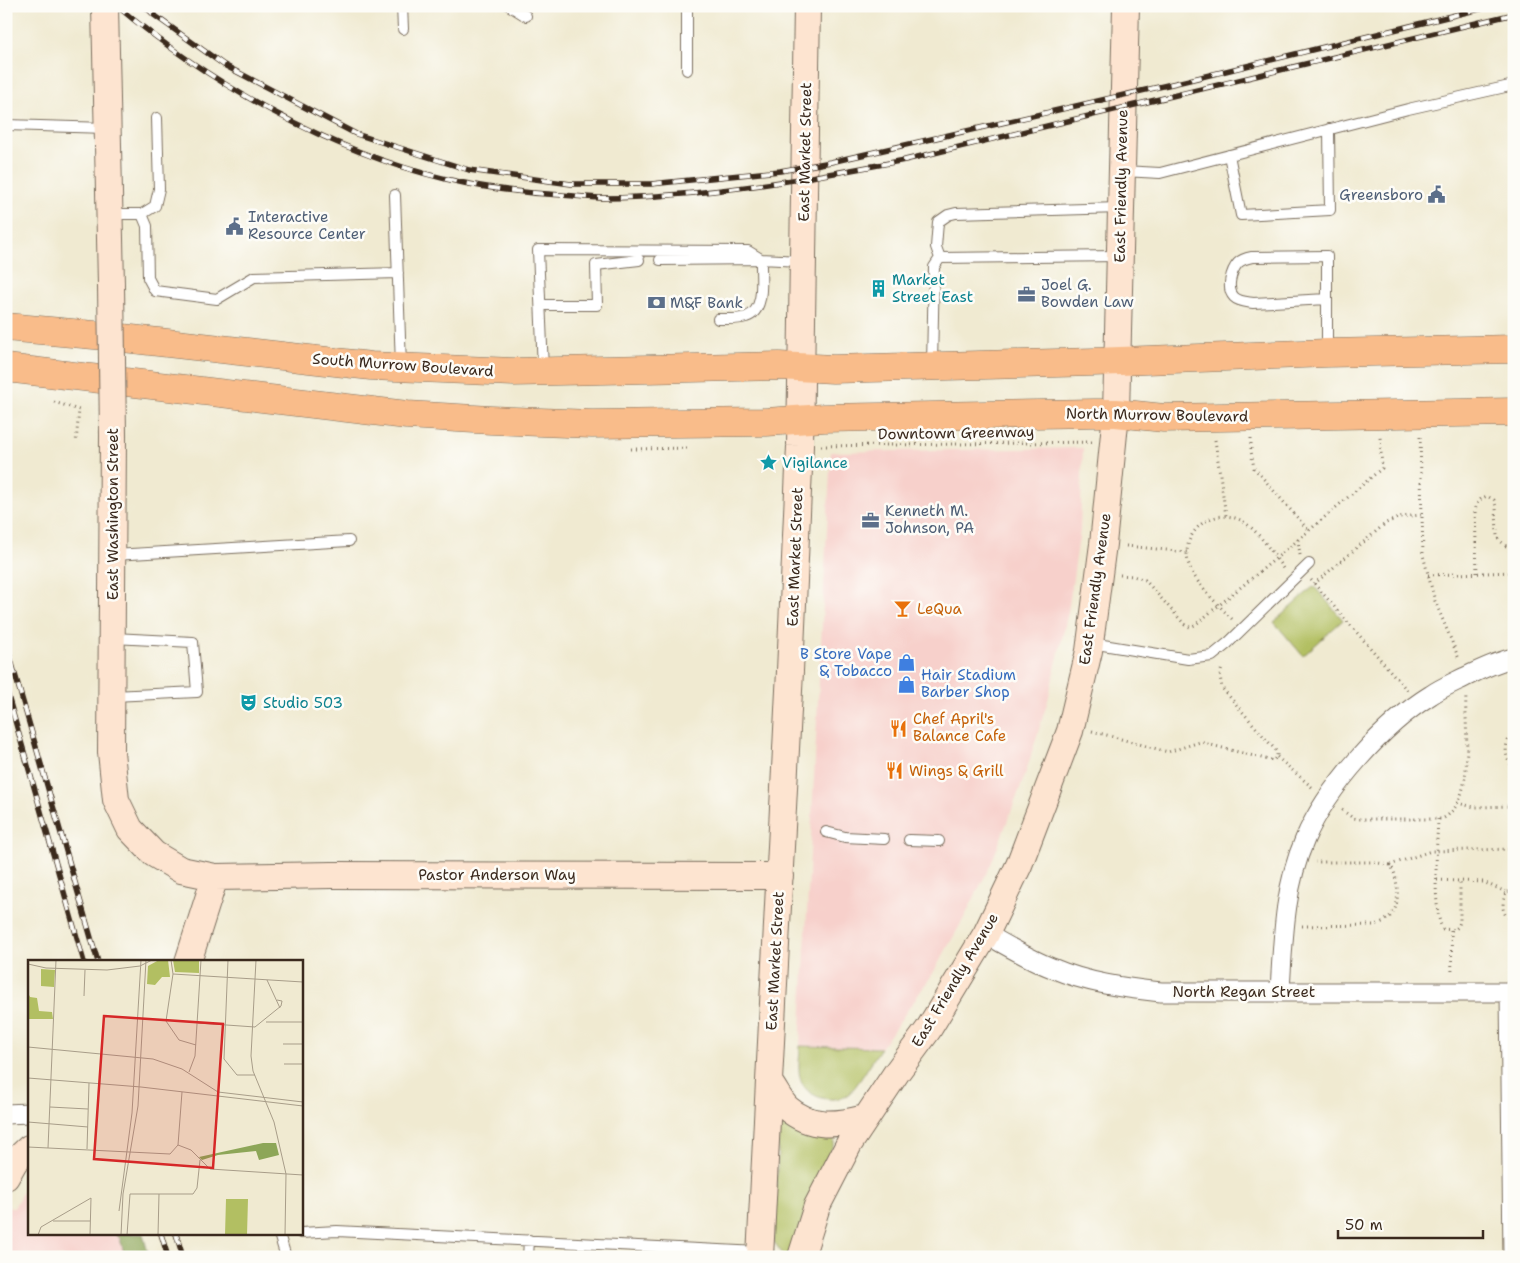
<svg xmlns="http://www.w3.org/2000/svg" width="1520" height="1263" viewBox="0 0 1520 1263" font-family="'Shantell Sans',sans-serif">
  <rect width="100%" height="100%" fill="#fdfcf7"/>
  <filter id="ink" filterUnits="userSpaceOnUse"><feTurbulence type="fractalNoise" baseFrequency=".02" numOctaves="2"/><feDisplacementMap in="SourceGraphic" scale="10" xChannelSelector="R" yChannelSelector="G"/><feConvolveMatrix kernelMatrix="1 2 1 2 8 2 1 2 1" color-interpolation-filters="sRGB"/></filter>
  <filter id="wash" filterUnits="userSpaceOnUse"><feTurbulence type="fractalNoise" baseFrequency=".0096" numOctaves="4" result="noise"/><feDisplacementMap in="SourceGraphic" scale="20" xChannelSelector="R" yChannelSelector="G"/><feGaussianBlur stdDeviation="1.12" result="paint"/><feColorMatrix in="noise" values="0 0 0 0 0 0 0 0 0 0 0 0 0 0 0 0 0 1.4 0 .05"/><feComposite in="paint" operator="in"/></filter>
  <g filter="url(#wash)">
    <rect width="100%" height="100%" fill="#f0ead1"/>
    <path fill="#f7d0cb" d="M 1083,448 L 1080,530 L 1068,612 L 1048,700 L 1024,778 L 991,864 L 964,918 L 932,975 L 881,1048 L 800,1046 L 831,452 Z
      M 29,1179 L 29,1234 L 143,1234 L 149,1257 L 6,1257 L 6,1207 L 14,1208 Z"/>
    <path fill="#b2bf62" stroke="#767440" d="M 1314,586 L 1343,620 L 1303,656 L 1274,622 Z
      M 800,1046 L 881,1048 C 874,1057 855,1091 847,1095 C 832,1104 808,1098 801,1081 C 797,1070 800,1057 800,1046 Z
      M 789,1120 L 831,1135 L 834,1139 L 834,1144 L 814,1184 L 790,1257 L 785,1257 L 774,1242 L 779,1127 L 782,1121 Z"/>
    <path fill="#8da658" stroke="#64683b" d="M 115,1234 L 143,1234 L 149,1257 L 125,1257 L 120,1238 Z"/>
  </g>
  <g filter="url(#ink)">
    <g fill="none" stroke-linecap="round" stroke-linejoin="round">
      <defs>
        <path id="lane" d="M 402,6 L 403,29
          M 510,6 L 526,16
          M 687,6 L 687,70
          M 6,125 L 107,128
          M 1229,155 L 1241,215 L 1330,210 L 1329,129
          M 1123,171 L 1160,173 L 1408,109 L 1514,85
          M 395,195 L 401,366
          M 110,214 L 142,214 L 147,226 L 148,278 L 155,291 L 217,299 L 254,277 L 398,273
          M 142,214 L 155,206 L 159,189 L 157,118
          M 1119,256 L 940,258 L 936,247 L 938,222 L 948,215 L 956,213 L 1120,208
          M 660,260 L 761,259 L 801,261
          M 1327,299 L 1253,303 C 1247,302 1239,302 1234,297 C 1226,289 1231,271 1238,263 C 1242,259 1247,258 1252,257 L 1327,256 L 1327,352
          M 541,305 L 597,305 L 596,265 L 639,260
          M 718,319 C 727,319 738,320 746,317 C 767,311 760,275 761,259
          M 932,365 L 934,267 L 940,258
          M 543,370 L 538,250 L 748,251 L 761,259
          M 114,555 L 349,541
          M 113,638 L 193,642 L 197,692 L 113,696
          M 1091,643 L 1188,659 L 1212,656 L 1228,643 L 1309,564
          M 826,832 L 845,837 L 884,839
          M 909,840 L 939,841
          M 301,1233 L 337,1231 L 759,1252
          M 279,1234 L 286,1257
          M 528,1257 L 529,1240"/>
        <path id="street" d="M 986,934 C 1007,946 1029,959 1052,968 C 1087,983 1124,988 1161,992 L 1514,992
          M 1280,991 C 1283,940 1284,887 1305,839 C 1327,787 1384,724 1431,695 C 1441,688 1453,683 1465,677 C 1480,670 1497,661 1514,658
          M 1510,992 L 1513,1257
          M 6,1114 L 29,1113"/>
        <path id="secondary" d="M 105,6 L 111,285
          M 113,436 L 111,752 L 116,800 L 130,829 L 154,854 L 181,870 L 215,877 L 332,875 L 780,876
          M 188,962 L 215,877
          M 769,1082 C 775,1090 780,1101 787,1108 C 811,1129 837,1125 865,1118
          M 6,1177 L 15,1161 L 29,1148
          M 760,1257 L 790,671 L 800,446 L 807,6
          M 801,1257 L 817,1206 L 849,1144 L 897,1072 L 928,1030 L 986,934 L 1019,865 L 1070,731 L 1089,651 L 1103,544 L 1116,413 L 1126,6"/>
        <path id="primary" d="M 6,327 L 105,336 L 371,366 L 514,372 L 779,366 L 833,369 L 1094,362 L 1327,353 L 1514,349
          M 6,368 L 407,415 L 491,420 L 592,424 L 766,422 L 824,418 L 1094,413 L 1116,413 L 1164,418 L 1514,412"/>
      </defs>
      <use href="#lane" stroke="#7a6d5d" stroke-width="12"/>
      <use href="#street" stroke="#7a6d5d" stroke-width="21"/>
      <use href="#secondary" stroke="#7a6d5d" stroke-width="28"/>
      <use href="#primary" stroke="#7a6d5d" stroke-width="29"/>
      <path stroke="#7a6d5d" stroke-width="3" stroke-dasharray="1 4" stroke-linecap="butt" d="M 54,402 L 79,410 L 76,443
        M 1420,437 L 1423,555 L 1435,601 L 1459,659
        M 1251,438 L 1251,451 L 1254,468 L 1309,531
        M 1215,440 L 1226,516
        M 821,446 L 1092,442
        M 631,449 L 690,448
        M 1126,546 L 1187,552
        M 1300,555 L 1298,540 L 1382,468 L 1380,437
        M 1477,573 L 1475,510 C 1477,502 1479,499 1487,496 L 1494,500 L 1496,507 L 1497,538 L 1506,546 L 1514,546
        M 1120,575 L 1133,576 L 1145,580 L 1185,625 L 1190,627 L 1195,625 L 1297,541
        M 1428,575 L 1514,572
        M 1311,580 L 1407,690
        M 1314,584 L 1386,523 L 1400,517 L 1421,515
        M 1232,619 C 1217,603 1197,586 1189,565 C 1179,535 1209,507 1238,519 C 1256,526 1273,554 1284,570
        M 1092,731 L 1168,752 L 1200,742 L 1273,761 L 1277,756 L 1277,752 L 1222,688 L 1220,676 L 1222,667
        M 1514,732 C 1503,741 1504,759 1514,769
        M 1277,757 L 1313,788
        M 1457,803 L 1474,807 L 1514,806
        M 1342,810 L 1353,818 L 1359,819 L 1442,819 C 1477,802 1464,728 1466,696
        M 1438,819 C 1437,841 1432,913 1443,929 L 1454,930 L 1458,927 L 1460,922 L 1460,880
        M 1390,865 L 1431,851 L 1514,849
        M 1437,880 L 1483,882 L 1506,892
        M 1514,891 L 1506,892 C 1502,903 1500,917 1514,919
        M 1302,926 L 1375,925 C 1394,919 1399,906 1397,887 C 1396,879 1395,871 1390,865 L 1372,862 L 1315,862
        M 1451,930 L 1452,975"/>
      <use href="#lane" stroke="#fff" stroke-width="10"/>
      <use href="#street" stroke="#fff" stroke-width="19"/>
      <use href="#secondary" stroke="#fde4d0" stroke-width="26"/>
      <use href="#primary" stroke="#f9bc8a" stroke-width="28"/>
      <defs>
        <path id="rail" d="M 117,6 C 209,83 328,151 446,179 C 484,188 523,193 562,195 C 576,196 591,198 604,198 C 706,197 805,179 905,160 L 1514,14
          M 145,6 L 154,15 L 224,65 L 356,134 L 469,170 L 571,184 L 651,184 L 780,171 L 831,162 L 1185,81 L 1492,6
          M 6,643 L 98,962
          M 6,689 L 84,962
          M 161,1234 L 168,1257
          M 176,1234 L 183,1257"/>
      </defs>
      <use href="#rail" stroke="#3b2a1e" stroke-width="5.5"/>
      <use href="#rail" stroke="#fdfcf7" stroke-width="4" stroke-dasharray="11" stroke-linecap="butt"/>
      <defs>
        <path id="secondary-bridge" d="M 111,285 L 113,436"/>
      </defs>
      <use href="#secondary-bridge" stroke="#7a6d5d" stroke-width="28" stroke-linecap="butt"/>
      <use href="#secondary-bridge" stroke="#fde4d0" stroke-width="26"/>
    </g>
  </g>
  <defs>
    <symbol id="civic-bare" viewBox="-9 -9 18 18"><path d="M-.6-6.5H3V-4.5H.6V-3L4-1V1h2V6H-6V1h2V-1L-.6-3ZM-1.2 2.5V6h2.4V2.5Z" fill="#5c6f8a" stroke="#fdfcf7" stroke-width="2.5" paint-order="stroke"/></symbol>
    <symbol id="building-bare" viewBox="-9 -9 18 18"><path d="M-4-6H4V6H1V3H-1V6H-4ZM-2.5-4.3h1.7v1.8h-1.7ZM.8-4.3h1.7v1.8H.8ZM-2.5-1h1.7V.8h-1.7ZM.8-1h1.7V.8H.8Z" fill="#0f9aa8" stroke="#fdfcf7" stroke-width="2.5" paint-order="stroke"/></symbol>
    <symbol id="office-bare" viewBox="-9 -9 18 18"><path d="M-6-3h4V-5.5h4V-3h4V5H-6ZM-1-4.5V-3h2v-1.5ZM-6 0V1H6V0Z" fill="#5c6f8a" stroke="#fdfcf7" stroke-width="2.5" paint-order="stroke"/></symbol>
    <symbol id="bank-bare" viewBox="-9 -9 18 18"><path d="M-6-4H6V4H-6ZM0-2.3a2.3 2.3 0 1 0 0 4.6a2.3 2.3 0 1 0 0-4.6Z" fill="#5c6f8a" stroke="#fdfcf7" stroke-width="2.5" paint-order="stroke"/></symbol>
    <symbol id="sight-bare" viewBox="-9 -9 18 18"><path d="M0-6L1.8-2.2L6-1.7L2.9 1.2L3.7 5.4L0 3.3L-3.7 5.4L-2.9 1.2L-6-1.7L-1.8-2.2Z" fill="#0f9aa8" stroke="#fdfcf7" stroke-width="2.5" paint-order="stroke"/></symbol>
    <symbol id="bar-bare" viewBox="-9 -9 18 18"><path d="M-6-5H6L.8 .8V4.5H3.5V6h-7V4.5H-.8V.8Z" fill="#e8710a" stroke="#fdfcf7" stroke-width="2.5" paint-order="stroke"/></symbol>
    <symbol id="shop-bare" viewBox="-9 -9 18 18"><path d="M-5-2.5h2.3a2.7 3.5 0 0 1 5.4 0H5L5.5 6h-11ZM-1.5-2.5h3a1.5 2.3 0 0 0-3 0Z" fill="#3f7fe0" stroke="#fdfcf7" stroke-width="2.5" paint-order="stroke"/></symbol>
    <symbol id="theatre-bare" viewBox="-9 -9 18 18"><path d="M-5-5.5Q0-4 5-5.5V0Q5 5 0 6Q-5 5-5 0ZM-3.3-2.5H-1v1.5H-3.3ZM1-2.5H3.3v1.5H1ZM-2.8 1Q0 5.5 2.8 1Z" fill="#0f9aa8" stroke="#fdfcf7" stroke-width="2.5" paint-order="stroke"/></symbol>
    <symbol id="restaurant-bare" viewBox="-9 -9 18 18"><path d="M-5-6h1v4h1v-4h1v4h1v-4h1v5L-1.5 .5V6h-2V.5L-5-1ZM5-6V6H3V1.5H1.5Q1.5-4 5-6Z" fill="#e8710a" stroke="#fdfcf7" stroke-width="2.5" paint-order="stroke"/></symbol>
  </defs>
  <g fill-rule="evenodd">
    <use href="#civic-bare" x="1424" y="182" width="25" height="25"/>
    <use href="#civic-bare" x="222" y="214" width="25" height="25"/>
    <use href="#building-bare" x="866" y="276" width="25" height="25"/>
    <use href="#office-bare" x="1014" y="282" width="25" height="25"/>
    <use href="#bank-bare" x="644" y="290" width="25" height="25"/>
    <use href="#sight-bare" x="756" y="450" width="25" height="25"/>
    <use href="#office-bare" x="858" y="508" width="25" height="25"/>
    <use href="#bar-bare" x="890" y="596" width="25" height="25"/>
    <use href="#shop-bare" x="894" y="650" width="25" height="25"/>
    <use href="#shop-bare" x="894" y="672" width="25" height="25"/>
    <use href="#theatre-bare" x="236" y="690" width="25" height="25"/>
    <use href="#restaurant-bare" x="886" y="716" width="25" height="25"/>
    <use href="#restaurant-bare" x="882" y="758" width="25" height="25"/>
  </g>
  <g text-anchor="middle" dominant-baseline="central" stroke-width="5" stroke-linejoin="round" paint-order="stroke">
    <g font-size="15" fill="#3b2a1e" stroke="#fdfcf7">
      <text transform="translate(805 152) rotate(-89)">East Market Street</text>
      <text transform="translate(1121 186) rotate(-89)">East Friendly Avenue</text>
      <text transform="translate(403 365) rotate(4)">South Murrow Boulevard</text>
      <text transform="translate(1157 415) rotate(1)">North Murrow Boulevard</text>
      <text transform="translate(956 433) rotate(-1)">Downtown Greenway</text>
      <text transform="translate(113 514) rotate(-90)">East Washington Street</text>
      <text transform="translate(795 557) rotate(-88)">East Market Street</text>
      <text transform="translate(1095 589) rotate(-82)">East Friendly Avenue</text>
      <text x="497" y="875">Pastor Anderson Way</text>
      <text transform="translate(775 961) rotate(-87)">East Market Street</text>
      <text transform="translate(955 980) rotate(-59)">East Friendly Avenue</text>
      <text x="1244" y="992">North Regan Street</text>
    </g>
    <g font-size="15" fill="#4e5e75" stroke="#fdfcf7" text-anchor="start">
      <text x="1423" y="195" text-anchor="end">Greensboro</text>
      <text x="248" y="217">Interactive<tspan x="248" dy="17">Resource Center</tspan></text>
      <text x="1041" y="285">Joel G.<tspan x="1041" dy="17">Bowden Law</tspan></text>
      <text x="670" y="303">M&amp;F Bank</text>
      <text x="885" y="511">Kenneth M.<tspan x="885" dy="17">Johnson, PA</tspan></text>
    </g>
    <g font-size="15" fill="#0d838f" stroke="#fdfcf7" text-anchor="start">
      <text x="892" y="280">Market<tspan x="892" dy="17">Street East</tspan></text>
      <text x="782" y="463">Vigilance</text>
      <text x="263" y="703">Studio 503</text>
    </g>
    <g font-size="15" fill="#c56008" stroke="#fdfcf7" text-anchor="start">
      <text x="917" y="609">LeQua</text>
      <text x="913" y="719">Chef April's<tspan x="913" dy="17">Balance Cafe</tspan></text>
      <text x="909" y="771">Wings &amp; Grill</text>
    </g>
    <g font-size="15" fill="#366cbe" stroke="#fdfcf7" text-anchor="end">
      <text x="892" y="654">B Store Vape<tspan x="892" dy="17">&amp; Tobacco</tspan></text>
      <text x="921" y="675" text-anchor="start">Hair Stadium<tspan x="921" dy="17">Barber Shop</tspan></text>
    </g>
  </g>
  <g transform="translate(28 960)">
    <rect width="275" height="275" fill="#f0ead1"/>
    <path d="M 131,0 L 140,0 L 142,17 L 134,17 L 127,25 L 119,24 L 120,6 ZM 145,0 L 171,0 L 171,13 L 147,12 ZM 13,9 L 27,10 L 26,27 L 13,26 ZM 0,33 L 2,37 L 9,38 L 11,51 L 24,52 L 25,59 L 0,59 ZM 198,239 L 220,239 L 219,275 L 197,275 Z" fill="#b2bf62"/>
    <path d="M 235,183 L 248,183 L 251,195 L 231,200 L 228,191 L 190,195 L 174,200 L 171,197 Z" fill="#8da658"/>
    <path fill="none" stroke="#a89d89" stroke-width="1" d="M 143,0 L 145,14 L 138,61 L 151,80 L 168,85M 200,0 L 196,99 L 209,115 L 227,115M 228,0 L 223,96 L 225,111 L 246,162 L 258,214 L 257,275M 0,4 L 18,8 L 79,10 L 112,6 L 124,0M 145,14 L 275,22M 239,20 L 252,48M 56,36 L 57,10M 238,62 L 275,62M 170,63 L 227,67 L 253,46 L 254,41 L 249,40M 255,84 L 275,84M 0,87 L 125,99 L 154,109 L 190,132 L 275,142M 256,104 L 275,104M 161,112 L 167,96 L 173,0M 0,118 L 113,127 L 275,146M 22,147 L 60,149M 0,162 L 60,167M 150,185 L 163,190 L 182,209 L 275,215M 0,187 L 142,194 L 150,185 L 154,132M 20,188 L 28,0M 59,189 L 61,123M 91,251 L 104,153 L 113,0M 25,261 L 62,261M 10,275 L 13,267 L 63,238 L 62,275M 93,275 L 95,234 L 110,146 L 118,0M 99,275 L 102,234 L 165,234 L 169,228 L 172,200M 130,275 L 131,234"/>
    <path fill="#d62828" fill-opacity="0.15" stroke="#d62828" stroke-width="2.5" d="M 76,56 L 195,64 L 185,208 L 66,199 Z"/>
    <rect width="275" height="275" fill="none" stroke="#3b2a1e" stroke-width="2.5"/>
  </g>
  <rect width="1520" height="1263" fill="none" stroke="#fdfcf7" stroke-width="25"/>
  <path d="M1338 1230v8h145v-8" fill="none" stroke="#3b2a1e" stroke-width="2.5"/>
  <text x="1345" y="1230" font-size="15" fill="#3b2a1e" stroke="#fdfcf7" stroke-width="4" paint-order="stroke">50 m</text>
</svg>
